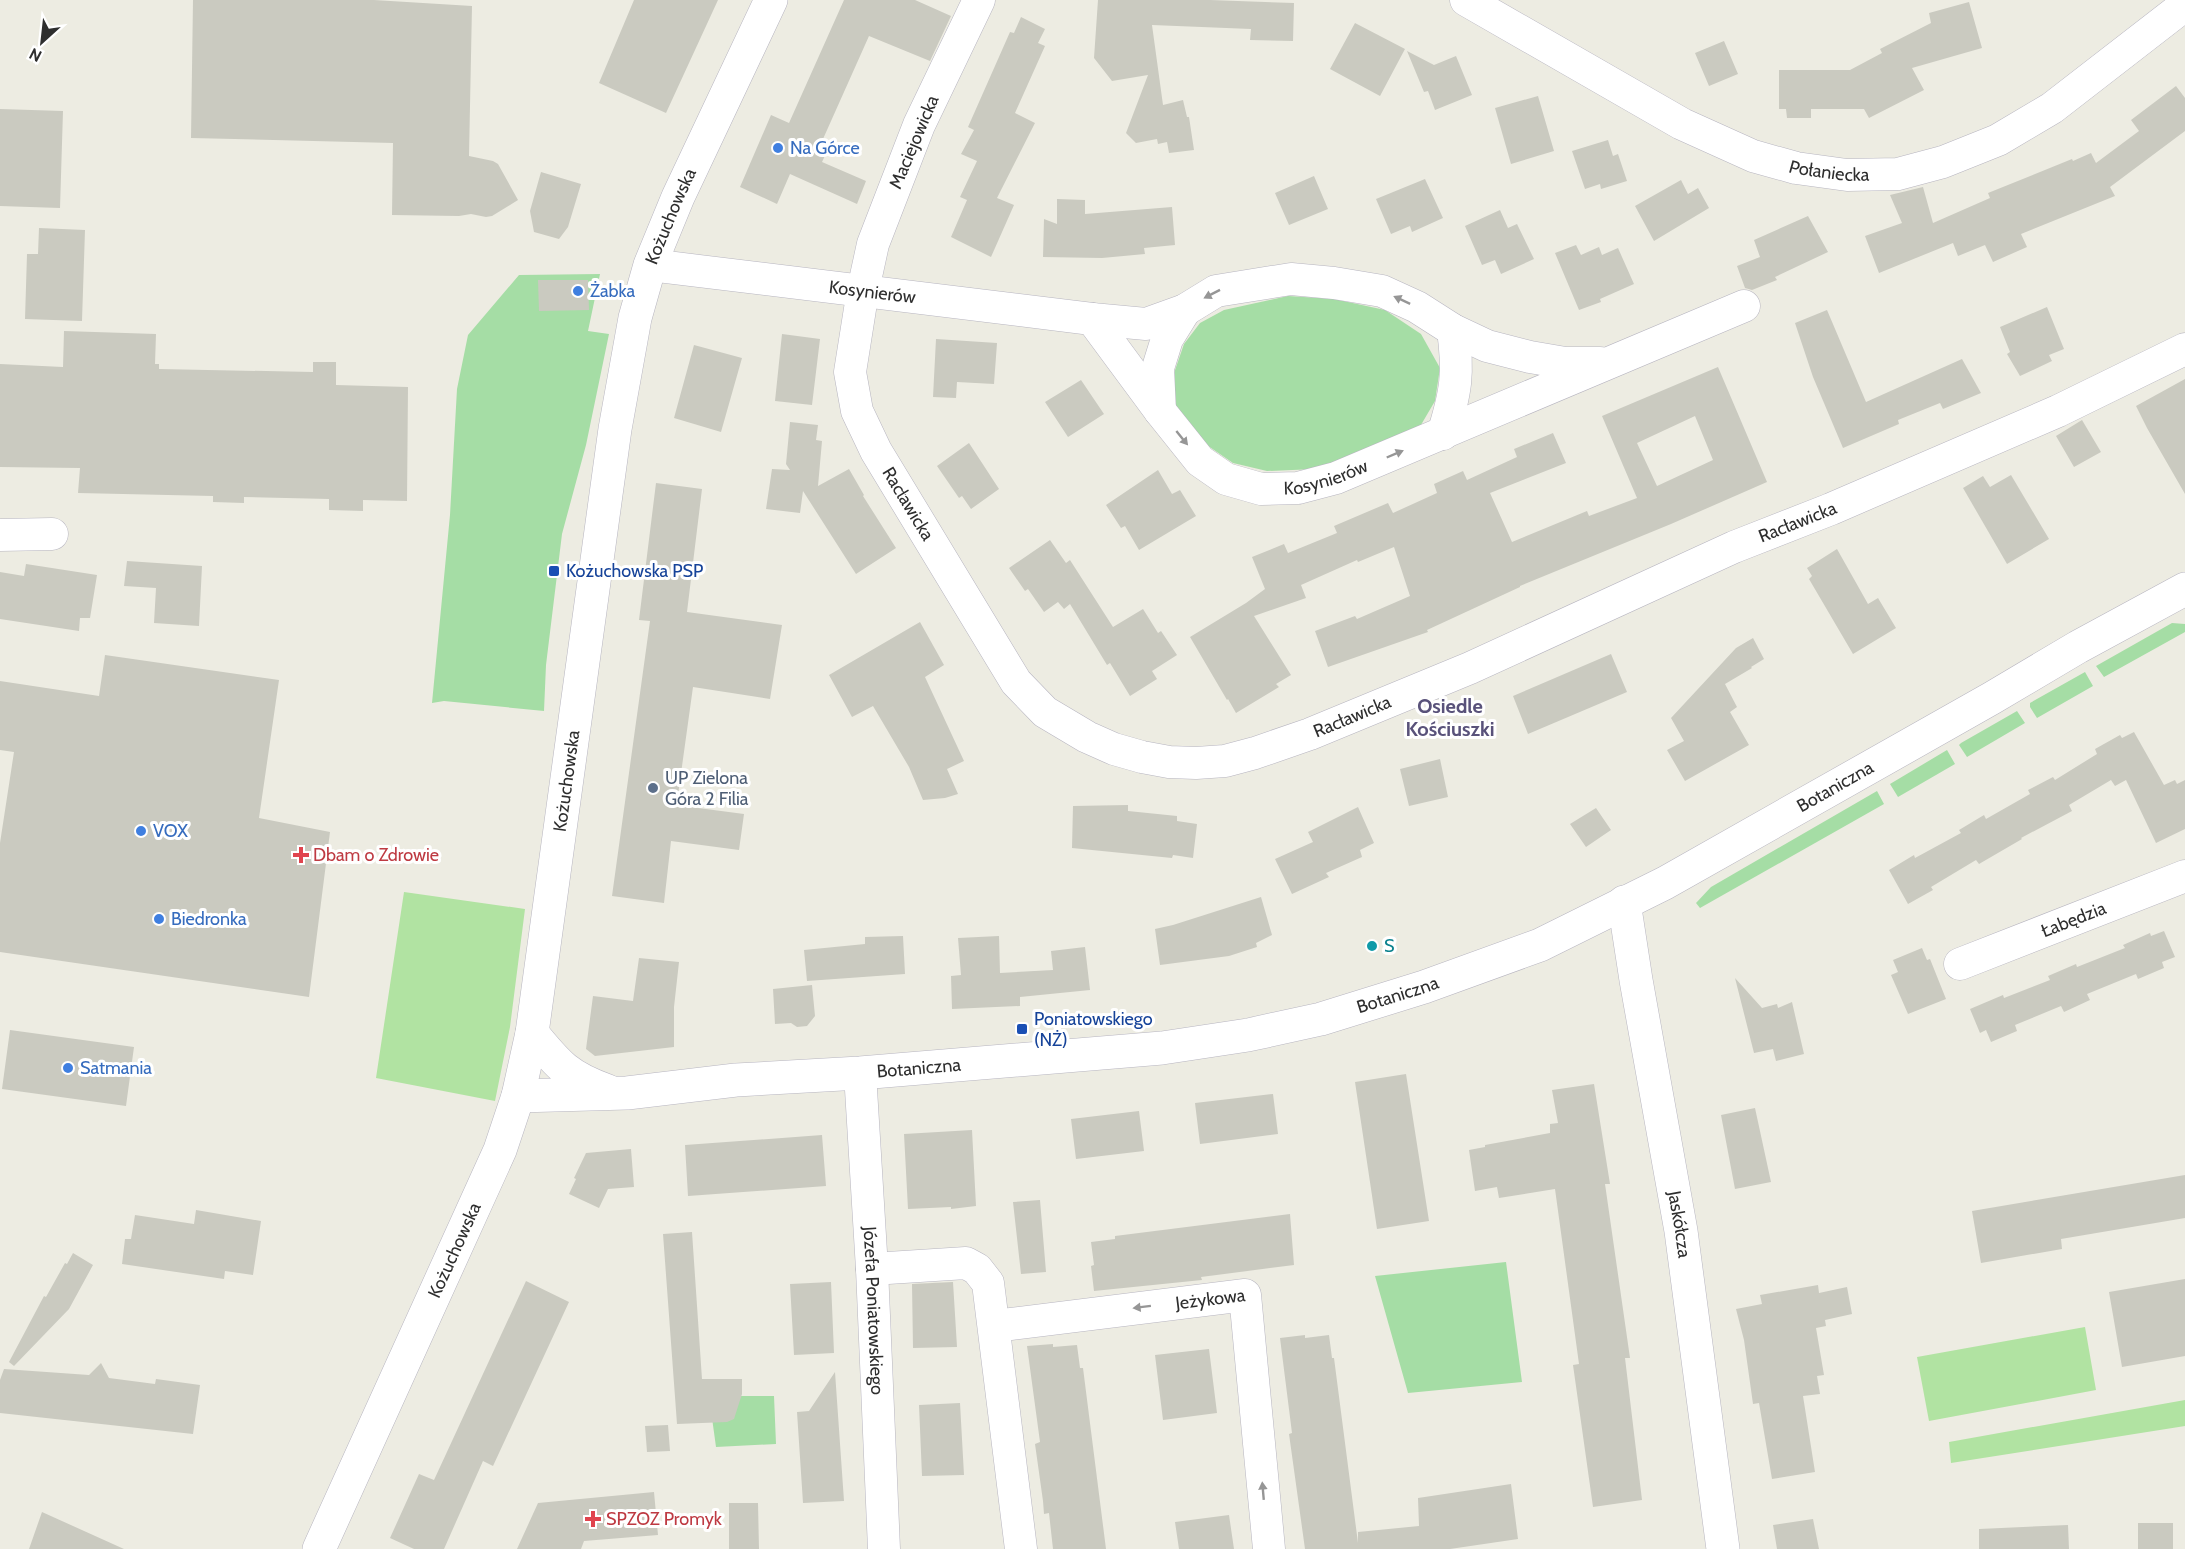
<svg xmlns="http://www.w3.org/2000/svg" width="2185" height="1549" viewBox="0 0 2185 1549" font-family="Cabin,sans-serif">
  <rect width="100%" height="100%" fill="#edece2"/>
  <path fill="#a5dda5" d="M 600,274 L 588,331 L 609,334 L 586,445 L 562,534 L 546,665 L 544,711 L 444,701 L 432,703 L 450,515 L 457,389 L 468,335 L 519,275 Z
    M 1288,296 L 1334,299 L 1385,310 L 1421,334 L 1440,368 L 1435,401 L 1418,430 L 1315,469 L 1267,471 L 1233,463 L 1198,439 L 1175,407 L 1173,376 L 1184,344 L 1200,323 L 1224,310 Z
    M 2172,623 L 2185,624 L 2185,632 L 2104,677 L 2096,666 Z
    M 2085,672 L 2093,686 L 2037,718 L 2030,707 L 2030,703 Z
    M 2017,711 L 2025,723 L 1967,757 L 1959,745 L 1961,743 Z
    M 1947,750 L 1955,764 L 1898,797 L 1890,784 Z
    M 1877,791 L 1884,804 L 1700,908 L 1696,903 L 1711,887 Z
    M 1506,1262 L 1522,1382 L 1408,1393 L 1375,1276 Z
    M 709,1396 L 774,1396 L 776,1444 L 716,1447 Z"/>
  <path fill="#b1e3a2" d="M 404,892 L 525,909 L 510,1027 L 495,1101 L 376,1078 Z
    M 2085,1327 L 2096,1390 L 1929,1421 L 1917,1357 Z
    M 2185,1400 L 2185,1426 L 1951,1463 L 1949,1442 Z"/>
  <path fill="#cacac0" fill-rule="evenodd" d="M 193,0 L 374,0 L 472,6 L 469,156 L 493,161 L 498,164 L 518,200 L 492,216 L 486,217 L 471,214 L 459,216 L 392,215 L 393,143 L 191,138 Z
    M 634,0 L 718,0 L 666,113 L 599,83 Z
    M 844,0 L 915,0 L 951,16 L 930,61 L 869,36 L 823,139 L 831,143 L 822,162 L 866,181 L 857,204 L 790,174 L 777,204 L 740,187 L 771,115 L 789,123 Z
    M 1098,0 L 1210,0 L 1294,3 L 1293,41 L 1250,40 L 1251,29 L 1152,25 L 1163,105 L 1183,100 L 1187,117 L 1189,117 L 1194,150 L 1169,153 L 1167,142 L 1158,144 L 1157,139 L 1136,143 L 1126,133 L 1148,75 L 1112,81 L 1094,58 Z
    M 1969,2 L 1982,48 L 1912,68 L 1924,90 L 1869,118 L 1864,109 L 1811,109 L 1811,118 L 1787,118 L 1786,109 L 1779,109 L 1779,70 L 1850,70 L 1882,53 L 1880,49 L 1931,23 L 1929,13 Z
    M 1021,17 L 1045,29 L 1038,43 L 1045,46 L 1015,113 L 1035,123 L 997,198 L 1014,205 L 991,257 L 951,237 L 967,200 L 960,197 L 977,161 L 961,154 L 974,130 L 968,127 L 1010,32 L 1014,33 Z
    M 1355,23 L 1405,49 L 1380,96 L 1330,69 Z
    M 1724,41 L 1738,74 L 1709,86 L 1695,53 Z
    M 1407,51 L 1434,65 L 1456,56 L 1472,95 L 1435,110 L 1428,91 L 1424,92 Z
    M 2176,86 L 2185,98 L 2185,131 L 2110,187 L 2115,196 L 2021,234 L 2027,247 L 1993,262 L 1985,245 L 1958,256 L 1953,243 L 1879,273 L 1865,236 L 1902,223 L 1890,195 L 1923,187 L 1933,223 L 1990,198 L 1988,193 L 2072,159 L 2073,161 L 2091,153 L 2096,163 L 2139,131 L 2131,120 Z
    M 1538,96 L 1554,151 L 1511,164 L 1495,108 Z
    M 0,109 L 63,111 L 60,208 L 0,206 Z
    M 1608,140 L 1613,156 L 1618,154 L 1627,181 L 1601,189 L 1600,184 L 1585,189 L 1572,151 Z
    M 541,172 L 581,184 L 568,227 L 559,239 L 534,232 L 530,211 Z
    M 1314,176 L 1328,209 L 1289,225 L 1275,193 Z
    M 1425,179 L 1443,218 L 1412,232 L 1410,226 L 1391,234 L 1376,199 Z
    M 1681,180 L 1688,194 L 1698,188 L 1709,208 L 1654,241 L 1635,206 Z
    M 1057,199 L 1085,200 L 1085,214 L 1172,207 L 1175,245 L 1144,248 L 1145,254 L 1102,258 L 1043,257 L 1044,219 L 1057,224 Z
    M 1500,210 L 1508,228 L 1517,224 L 1534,259 L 1501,274 L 1495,260 L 1482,265 L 1465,226 Z
    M 1808,216 L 1828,252 L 1775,277 L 1777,280 L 1752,290 L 1745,288 L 1737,266 L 1760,257 L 1754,240 Z
    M 39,228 L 85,230 L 82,321 L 25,319 L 27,254 L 38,254 Z
    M 1576,245 L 1581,255 L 1599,247 L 1602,255 L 1618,248 L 1634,284 L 1600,299 L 1601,302 L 1579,310 L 1555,253 Z
    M 538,280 L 588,280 L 589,310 L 539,311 Z
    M 2047,307 L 2064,349 L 2049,355 L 2052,361 L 2020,376 L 2007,354 L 2010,352 L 2000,327 Z
    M 1827,310 L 1866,402 L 1962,359 L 1981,393 L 1943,409 L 1940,403 L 1898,420 L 1899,424 L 1843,448 L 1813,377 L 1795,323 Z
    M 64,331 L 156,334 L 155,364 L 159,364 L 159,369 L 313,372 L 313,362 L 336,362 L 336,385 L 408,387 L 407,501 L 363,500 L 363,511 L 329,510 L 329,499 L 244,497 L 244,503 L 213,502 L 213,496 L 78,493 L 80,468 L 0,467 L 0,364 L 63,367 Z
    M 782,334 L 820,339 L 812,405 L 775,401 Z
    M 936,339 L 997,343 L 994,384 L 957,382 L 956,398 L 933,397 Z
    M 694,345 L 742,358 L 721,432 L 674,418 Z
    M 1718,367 L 1767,482 L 1671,524 L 1520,586 L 1520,587 L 1427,630 L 1428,632 L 1328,667 L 1315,631 L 1355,616 L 1357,619 L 1410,596 L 1394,547 L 1358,562 L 1357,560 L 1301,585 L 1306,598 L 1254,616 L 1291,675 L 1276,684 L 1279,687 L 1236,713 L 1228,699 L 1227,700 L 1190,637 L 1246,603 L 1265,589 L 1252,557 L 1284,544 L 1288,553 L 1337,533 L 1334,526 L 1388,503 L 1393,513 L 1437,493 L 1434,484 L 1463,471 L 1467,480 L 1517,457 L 1514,449 L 1553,433 L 1566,463 L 1490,493 L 1512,542 L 1587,511 L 1589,516 L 1637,498 L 1602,416 ZM 1695,416 L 1713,460 L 1657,486 L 1637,443 Z
    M 2185,379 L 2185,494 L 2147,428 L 2136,406 Z
    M 1081,380 L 1104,414 L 1068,437 L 1045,402 Z
    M 2082,420 L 2101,452 L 2074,467 L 2056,436 Z
    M 790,422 L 818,425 L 816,440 L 822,441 L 818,486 L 849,469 L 864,495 L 863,496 L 896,548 L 856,574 L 803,491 L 800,513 L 766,509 L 772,469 L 790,470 L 786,464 Z
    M 969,443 L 999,489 L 971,509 L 962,496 L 959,498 L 937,466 Z
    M 1158,470 L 1172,494 L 1180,490 L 1196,516 L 1139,550 L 1125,526 L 1121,528 L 1106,505 Z
    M 2011,475 L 2049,539 L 2007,564 L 1963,488 L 1983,476 L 1990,487 Z
    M 656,483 L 702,489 L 687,612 L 782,625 L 770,699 L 693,687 L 678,795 L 686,797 L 683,806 L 744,814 L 739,850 L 671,841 L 664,903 L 612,896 L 650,621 L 639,620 Z
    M 1050,540 L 1066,563 L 1070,560 L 1113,627 L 1143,609 L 1158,633 L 1161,631 L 1177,655 L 1152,671 L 1157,679 L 1130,696 L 1110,663 L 1107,665 L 1070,604 L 1064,609 L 1058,602 L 1044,612 L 1028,589 L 1025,591 L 1009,568 Z
    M 1837,549 L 1868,604 L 1878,598 L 1896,628 L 1853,654 L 1809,579 L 1812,576 L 1807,568 Z
    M 127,561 L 202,566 L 199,626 L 154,623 L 156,588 L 124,586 Z
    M 26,564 L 97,575 L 90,618 L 80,618 L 79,631 L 0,619 L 0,572 L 24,576 Z
    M 920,622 L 944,665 L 925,677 L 964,761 L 947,769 L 958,794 L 945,798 L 923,800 L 909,767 L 873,706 L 852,717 L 829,675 Z
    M 1753,638 L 1764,659 L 1751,667 L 1752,668 L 1725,684 L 1737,707 L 1730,712 L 1749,745 L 1685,781 L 1667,750 L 1684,741 L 1671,718 L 1736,648 Z
    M 1611,654 L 1627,692 L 1528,734 L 1513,696 Z
    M 105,655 L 279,680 L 259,818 L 330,832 L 309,997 L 0,952 L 0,843 L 14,752 L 0,750 L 0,681 L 99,696 Z
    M 2134,732 L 2164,785 L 2175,780 L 2177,784 L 2185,780 L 2185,829 L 2156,843 L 2126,780 L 2115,786 L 2111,780 L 2069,805 L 2072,811 L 2021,838 L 2022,839 L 1979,864 L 1976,860 L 1931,887 L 1933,890 L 1908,904 L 1889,870 L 1914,855 L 1915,858 L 1961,833 L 1959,830 L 1984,815 L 1986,819 L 2030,794 L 2028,790 L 2053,777 L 2055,780 L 2097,754 L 2095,749 L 2120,735 L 2122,738 Z
    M 1440,759 L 1448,797 L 1409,806 L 1400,769 Z
    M 1128,805 L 1128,811 L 1177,816 L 1177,821 L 1197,824 L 1193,858 L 1173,855 L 1172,858 L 1072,848 L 1073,806 Z
    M 1358,807 L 1374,843 L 1360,850 L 1362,857 L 1326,873 L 1329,877 L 1292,894 L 1275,859 L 1313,842 L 1308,832 Z
    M 1596,808 L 1611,830 L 1586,847 L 1570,824 Z
    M 1261,897 L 1272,935 L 1256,943 L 1257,947 L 1229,956 L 1160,965 L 1155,929 L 1173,925 Z
    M 2164,931 L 2175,957 L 2162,962 L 2164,968 L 2138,979 L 2136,974 L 2087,994 L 2090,1000 L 2064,1012 L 2061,1006 L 2015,1025 L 2017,1031 L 1991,1042 L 1986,1030 L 1980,1033 L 1970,1009 L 2003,995 L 2004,998 L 2050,980 L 2048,976 L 2076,964 L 2077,967 L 2125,948 L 2123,945 L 2150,933 L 2151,936 Z
    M 903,936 L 905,974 L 807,981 L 804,950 L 865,944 L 865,937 Z
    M 999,936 L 1000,973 L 1053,970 L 1051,951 L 1085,947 L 1090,990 L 1020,997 L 1020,1006 L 952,1009 L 951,976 L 961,975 L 958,938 Z
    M 1922,948 L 1927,960 L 1930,959 L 1946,999 L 1908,1014 L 1891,975 L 1898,972 L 1893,960 Z
    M 639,958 L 679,962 L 674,1007 L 674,1047 L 595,1056 L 586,1049 L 593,996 L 633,1001 Z
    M 1735,978 L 1762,1008 L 1777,1004 L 1778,1008 L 1792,1002 L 1804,1054 L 1776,1061 L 1773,1049 L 1754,1053 Z
    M 812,985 L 815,1016 L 807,1026 L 797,1027 L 791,1023 L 775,1024 L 773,989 Z
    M 10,1030 L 134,1047 L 126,1106 L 2,1089 Z
    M 1406,1074 L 1429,1221 L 1377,1229 L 1355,1082 Z
    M 1594,1084 L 1610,1184 L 1605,1184 L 1630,1358 L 1625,1358 L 1642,1500 L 1593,1507 L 1573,1365 L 1579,1364 L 1555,1189 L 1499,1198 L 1497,1187 L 1475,1191 L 1469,1150 L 1485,1147 L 1485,1145 L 1550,1133 L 1550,1124 L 1558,1123 L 1552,1090 Z
    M 1273,1094 L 1278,1134 L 1200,1144 L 1195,1103 Z
    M 1755,1108 L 1771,1182 L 1735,1189 L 1721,1115 Z
    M 1139,1111 L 1144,1151 L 1076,1159 L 1071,1119 Z
    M 972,1130 L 976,1206 L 951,1209 L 951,1207 L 908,1209 L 904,1134 Z
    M 822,1135 L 826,1186 L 688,1196 L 685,1145 Z
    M 631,1149 L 634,1187 L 608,1189 L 599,1208 L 569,1194 L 576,1179 L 574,1178 L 586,1153 Z
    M 2185,1175 L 2185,1218 L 2061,1239 L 2062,1249 L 1981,1263 L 1972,1211 Z
    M 1040,1200 L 1046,1272 L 1021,1274 L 1013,1202 Z
    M 196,1210 L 261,1221 L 253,1275 L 225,1271 L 224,1279 L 122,1264 L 125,1239 L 131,1239 L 135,1215 L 194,1224 Z
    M 1290,1214 L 1294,1265 L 1201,1277 L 1202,1280 L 1094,1291 L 1091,1266 L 1094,1265 L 1091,1242 L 1115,1239 L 1115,1236 Z
    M 692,1232 L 702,1379 L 742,1379 L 742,1394 L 734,1419 L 727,1422 L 677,1424 L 663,1234 Z
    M 73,1253 L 93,1265 L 69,1309 L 14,1366 L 9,1362 L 44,1296 L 46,1297 L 65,1263 L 67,1264 Z
    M 2185,1279 L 2185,1356 L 2122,1367 L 2109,1292 Z
    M 526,1281 L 569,1302 L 493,1466 L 483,1461 L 444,1549 L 414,1549 L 390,1538 L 419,1474 L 434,1480 Z
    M 831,1282 L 834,1353 L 794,1355 L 790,1284 Z
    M 953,1282 L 957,1347 L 913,1348 L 912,1284 Z
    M 1818,1285 L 1819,1293 L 1847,1287 L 1852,1314 L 1825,1320 L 1826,1326 L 1816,1328 L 1824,1375 L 1817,1376 L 1820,1394 L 1803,1396 L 1815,1472 L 1772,1479 L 1759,1403 L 1753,1404 L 1744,1340 L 1736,1309 L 1762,1304 L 1760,1295 Z
    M 1305,1335 L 1305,1338 L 1329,1335 L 1332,1358 L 1334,1358 L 1358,1543 L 1358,1532 L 1419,1526 L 1418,1498 L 1511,1484 L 1518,1539 L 1450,1549 L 1305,1549 L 1289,1434 L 1292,1433 L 1280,1338 Z
    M 1053,1344 L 1053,1347 L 1077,1345 L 1080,1368 L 1083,1368 L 1106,1549 L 1053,1549 L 1049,1513 L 1044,1514 L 1043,1501 L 1035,1444 L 1040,1442 L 1027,1346 Z
    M 1209,1349 L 1217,1413 L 1163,1420 L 1155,1355 Z
    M 101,1363 L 109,1378 L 155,1384 L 156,1379 L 200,1385 L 193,1434 L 0,1413 L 0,1380 L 4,1369 L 89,1375 Z
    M 835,1372 L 844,1501 L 803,1503 L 797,1412 L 809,1411 Z
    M 960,1403 L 964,1475 L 922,1476 L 919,1405 Z
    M 668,1425 L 670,1451 L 647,1452 L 645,1426 Z
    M 654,1492 L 658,1535 L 584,1541 L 581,1549 L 517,1549 L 538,1503 Z
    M 729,1503 L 758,1503 L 759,1549 L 729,1549 Z
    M 42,1512 L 124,1549 L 29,1549 Z
    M 1229,1515 L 1234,1549 L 1179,1549 L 1175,1522 Z
    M 1813,1519 L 1819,1549 L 1777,1549 L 1773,1525 Z
    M 2138,1523 L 2173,1523 L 2173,1549 L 2138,1549 Z
    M 2068,1525 L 2069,1549 L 1979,1549 L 1979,1529 Z"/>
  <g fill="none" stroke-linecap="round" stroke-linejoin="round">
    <defs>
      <g id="minor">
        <path id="s1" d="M 979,0 L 919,125 L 873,244 L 863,290 L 850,372 L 857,411 L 876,451 L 1016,682 L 1045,712 L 1087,737 L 1114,749 L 1142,757 L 1169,762 L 1196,763 L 1225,761 L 1255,753 L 1310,734 L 1470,668 L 1734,547 L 1831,509 L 2058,411 L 2185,349"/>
        <path id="s2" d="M 1466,0 L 1682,124 L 1753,156 L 1796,168 L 1847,175 L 1898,174 L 1943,162 L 1998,140 L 2052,108 L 2185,5"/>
        <path id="s3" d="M 650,265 L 1092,319 L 1160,411 L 1200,461 L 1226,479 L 1261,489 L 1298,488 L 1336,478 L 1744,306"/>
        <path d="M 1092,319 L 1146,324 L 1185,310 L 1216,291 L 1291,279 L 1334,283 L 1382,291 L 1417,307 L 1453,330 L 1487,346 L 1530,357 L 1565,363 L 1600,363"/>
        <path d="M 1160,411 L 1158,368 L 1167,339 L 1185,310"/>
        <path d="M 1443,434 C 1456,392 1459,373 1453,330"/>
        <path d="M 0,535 L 52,534"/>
        <path id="s4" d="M 1960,964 L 2185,876"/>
        <path id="s5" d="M 860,1073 L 872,1269 L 884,1549"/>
        <path d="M 872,1269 L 966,1263 L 977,1269 L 988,1283 L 1021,1549"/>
        <path id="s6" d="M 994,1326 L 1245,1295 L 1269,1549"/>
      </g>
      <g id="tertiary">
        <path id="s7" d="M 1624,902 L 1636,980 L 1681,1231 L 1723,1549"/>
      </g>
      <g id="secondary">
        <path d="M 532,1033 C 558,1065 568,1077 608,1091"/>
        <path id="s8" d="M 518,1096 L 627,1093 L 736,1080 L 860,1073 L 1162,1048 L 1248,1035 L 1321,1019 L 1424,987 L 1540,945 L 1665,883 L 1992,698 L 2078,647 L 2185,589"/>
        <path id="s9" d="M 319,1549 L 500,1150 L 518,1096 L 532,1033 L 615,429 L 635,318 L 650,265 L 678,197 L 771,0"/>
      </g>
    </defs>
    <use href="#minor" stroke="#b7b5c0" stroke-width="33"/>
    <use href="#tertiary" stroke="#b7b5c0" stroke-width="34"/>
    <use href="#secondary" stroke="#b7b5c0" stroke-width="34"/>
    <use href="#minor" stroke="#fff" stroke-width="32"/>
    <use href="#tertiary" stroke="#fff" stroke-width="33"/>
    <use href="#secondary" stroke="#fff" stroke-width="33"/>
  </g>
  <defs><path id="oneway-solid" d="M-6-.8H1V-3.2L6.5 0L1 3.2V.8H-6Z" transform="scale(1.5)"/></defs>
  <g fill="#969696">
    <use href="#oneway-solid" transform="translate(1212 294) rotate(153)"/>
    <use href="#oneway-solid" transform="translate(1402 300) rotate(-155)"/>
    <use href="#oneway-solid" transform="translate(1182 438) rotate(51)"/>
    <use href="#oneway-solid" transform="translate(1395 454) rotate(-23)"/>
    <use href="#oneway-solid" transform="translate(1142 1307) rotate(173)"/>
    <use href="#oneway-solid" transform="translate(1263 1491) rotate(-95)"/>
  </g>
  <g fill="#3f7fe0" stroke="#fff" stroke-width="2">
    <circle cx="778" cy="148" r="6"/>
    <circle cx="578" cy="291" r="6"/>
    <circle cx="141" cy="831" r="6"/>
    <circle cx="159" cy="919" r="6"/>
    <circle cx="68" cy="1068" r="6"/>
  </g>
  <g fill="#1a4fb4" stroke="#fff" stroke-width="2">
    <rect x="548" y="565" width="12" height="12" rx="3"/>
    <rect x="1016" y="1023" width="12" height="12" rx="3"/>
  </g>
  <circle fill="#5c6f8a" stroke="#fff" stroke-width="2" cx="653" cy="788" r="6"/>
  <g fill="#e0444e" stroke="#fff" stroke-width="2">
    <path d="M298 846h6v6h6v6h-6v6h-6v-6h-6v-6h6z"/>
    <path d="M590 1510h6v6h6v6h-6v6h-6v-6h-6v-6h6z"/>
  </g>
  <circle fill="#0f9aa8" stroke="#fff" stroke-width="2" cx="1372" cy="946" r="6"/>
  <g text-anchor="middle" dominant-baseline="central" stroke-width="6" stroke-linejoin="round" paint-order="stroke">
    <g font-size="18" fill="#2e2e2e" stroke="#fff">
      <text transform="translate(914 142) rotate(-67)">Maciejowicka</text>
      <text stroke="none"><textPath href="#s2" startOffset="405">Połaniecka</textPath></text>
      <text stroke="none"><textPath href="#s9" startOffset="1390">Kożuchowska</textPath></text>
      <text stroke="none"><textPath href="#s3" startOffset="224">Kosynierów</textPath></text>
      <text stroke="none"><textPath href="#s3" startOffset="758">Kosynierów</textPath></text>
      <text stroke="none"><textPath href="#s1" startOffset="542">Racławicka</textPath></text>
      <text stroke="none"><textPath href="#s1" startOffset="1604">Racławicka</textPath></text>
      <text stroke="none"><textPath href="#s1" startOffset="1118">Racławicka</textPath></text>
      <text stroke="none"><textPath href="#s9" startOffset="814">Kożuchowska</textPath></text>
      <text stroke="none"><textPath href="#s8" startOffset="1374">Botaniczna</textPath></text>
      <text stroke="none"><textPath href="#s4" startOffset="122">Łabędzia</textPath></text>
      <text stroke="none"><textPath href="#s8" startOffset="888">Botaniczna</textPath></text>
      <text stroke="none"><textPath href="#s8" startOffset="402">Botaniczna</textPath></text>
      <text stroke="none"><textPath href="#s7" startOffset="327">Jaskółcza</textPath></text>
      <text stroke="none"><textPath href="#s9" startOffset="328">Kożuchowska</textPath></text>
      <text stroke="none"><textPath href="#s6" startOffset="218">Jeżykowa</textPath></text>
      <text stroke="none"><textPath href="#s5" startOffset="238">Józefa Poniatowskiego</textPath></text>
    </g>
    <g font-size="18" fill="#366cbe" stroke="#fff" text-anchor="start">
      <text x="790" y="148">Na Górce</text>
      <text x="590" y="291">Żabka</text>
      <text x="153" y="831">VOX</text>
      <text x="171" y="919">Biedronka</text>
      <text x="80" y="1068">Satmania</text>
    </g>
    <g font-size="18" fill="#164399" stroke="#fff" text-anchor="start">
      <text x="566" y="571">Kożuchowska PSP</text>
      <text x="1034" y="1019">Poniatowskiego<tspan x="1034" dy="21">(NŻ)</tspan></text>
    </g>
    <g font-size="18" fill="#4e5e75" stroke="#fff" text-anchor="start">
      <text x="665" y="778">UP Zielona<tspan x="665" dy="21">Góra 2 Filia</tspan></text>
    </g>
    <g font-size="18" fill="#be3a42" stroke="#fff" text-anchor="start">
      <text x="313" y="855">Dbam o Zdrowie</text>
      <text x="606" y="1519">SPZOZ Promyk</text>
    </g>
    <g font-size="18" fill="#0d838f" stroke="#fff" text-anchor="start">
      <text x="1384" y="946">S</text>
    </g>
    <g font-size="20" font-weight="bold" fill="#59527a" stroke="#fff">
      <text x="1450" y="706">Osiedle<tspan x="1450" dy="23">Kościuszki</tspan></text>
    </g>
  </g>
  <g transform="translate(42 42) rotate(207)" stroke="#ffffff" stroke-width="4.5" paint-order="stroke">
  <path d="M0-4.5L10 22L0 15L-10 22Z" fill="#2e2e2e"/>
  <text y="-9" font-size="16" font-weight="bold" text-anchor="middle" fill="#2e2e2e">N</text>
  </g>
</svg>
